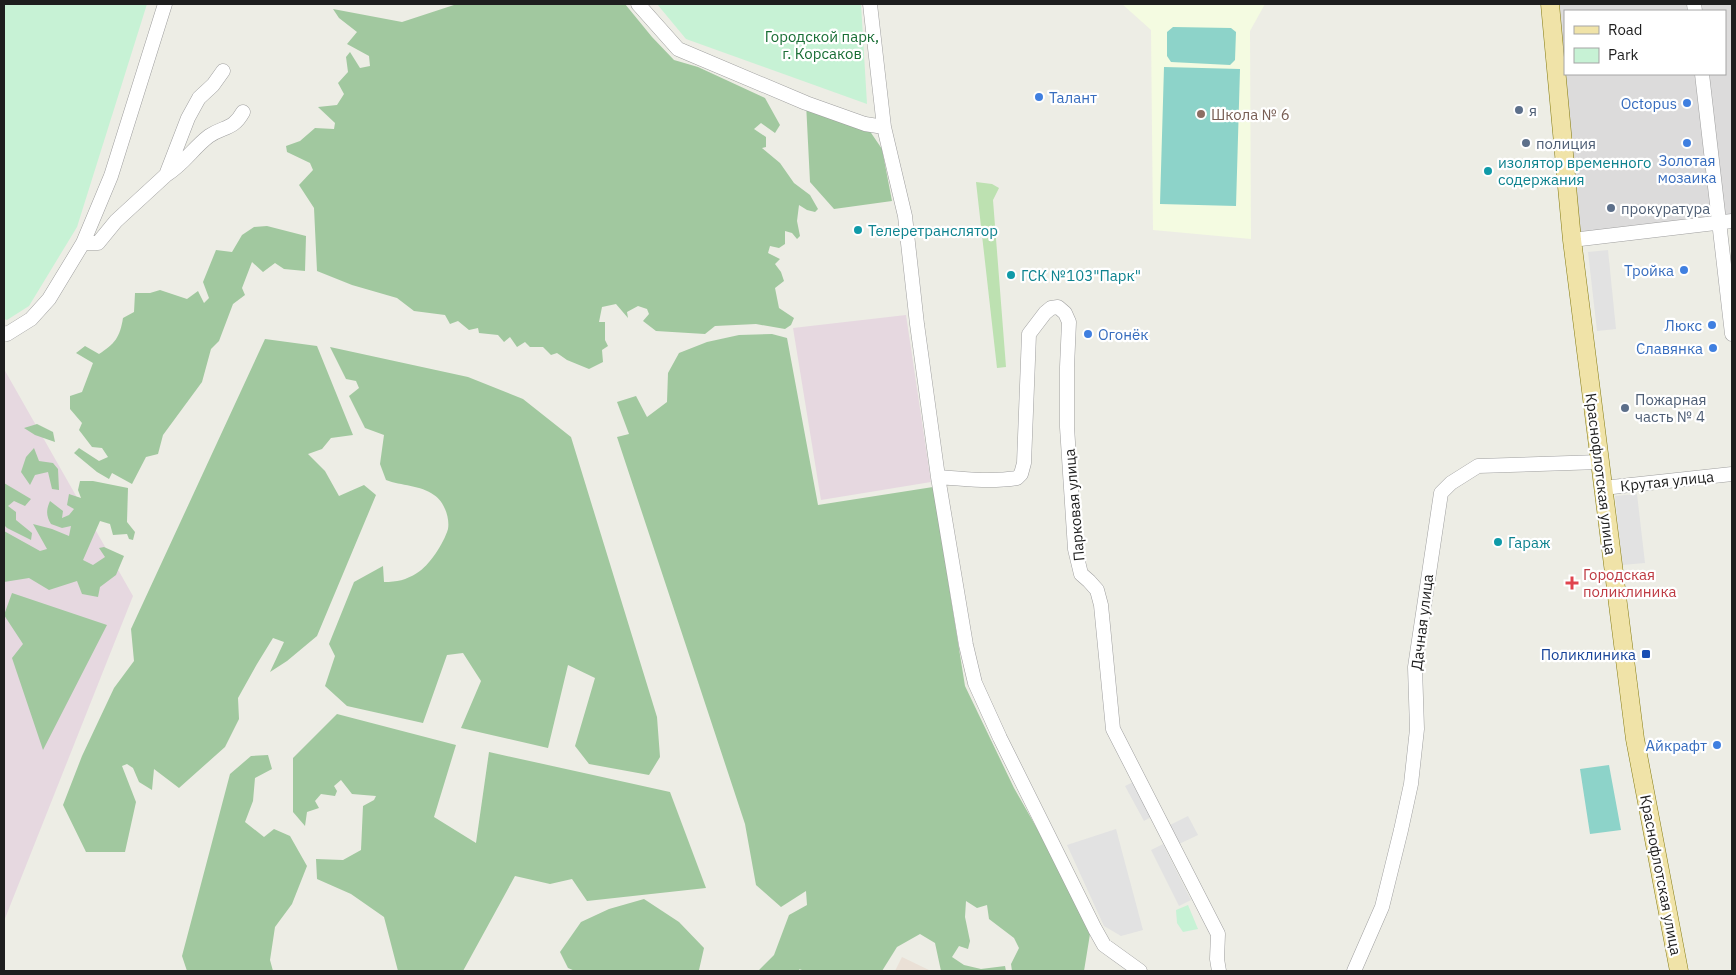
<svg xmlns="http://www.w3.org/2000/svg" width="1736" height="975" viewBox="0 0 1736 975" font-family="'IBM Plex Sans',sans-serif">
  <rect width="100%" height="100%" fill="#edede5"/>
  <path fill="#dcdbdb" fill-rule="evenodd" d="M 1545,4 L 1732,4 L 1732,219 L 1572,240 ZM 1565,11 L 1725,11 L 1725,74 L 1565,74 Z"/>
  <path fill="#e6d8e0" d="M 906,315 L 931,482 L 821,500 L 793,328 Z
    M 4,369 L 133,596 L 4,921 Z"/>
  <path fill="#f4fbe1" d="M 1122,4 L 1265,4 L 1250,31 L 1251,239 L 1153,230 L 1151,30 Z"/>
  <path fill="#eae0d6" d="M 902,957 L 931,971 L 895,971 Z"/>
  <path fill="#bde1b1" d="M 976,182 L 992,184 L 999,188 L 993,200 L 1006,367 L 997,368 Z"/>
  <path fill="#a1c89f" d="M 457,4 L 625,4 L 652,37 L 674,60 L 698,67 L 765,98 L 780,125 L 775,133 L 761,123 L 754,129 L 766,137 L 766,147 L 762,148 L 780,163 L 794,183 L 810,195 L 818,209 L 815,212 L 807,210 L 799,205 L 797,221 L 800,236 L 797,239 L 792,233 L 785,231 L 785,244 L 779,248 L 770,246 L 768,253 L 780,259 L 775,264 L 781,272 L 784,281 L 775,288 L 779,308 L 794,318 L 791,325 L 785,329 L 756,324 L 715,326 L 705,334 L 656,331 L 643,321 L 649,314 L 647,309 L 638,306 L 627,312 L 628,318 L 616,304 L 602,307 L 599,322 L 605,322 L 605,340 L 608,346 L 602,350 L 603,362 L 589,369 L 567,360 L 557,353 L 551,355 L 543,347 L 530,347 L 525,342 L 517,347 L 510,337 L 504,342 L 498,335 L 479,333 L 478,328 L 469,330 L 458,321 L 450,324 L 445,315 L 414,311 L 397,298 L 352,285 L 317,271 L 314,208 L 299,185 L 313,170 L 310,163 L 287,152 L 286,146 L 300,141 L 315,128 L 334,129 L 335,123 L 318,107 L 337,105 L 344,94 L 338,83 L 348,72 L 346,57 L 350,52 L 360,68 L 370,66 L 369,56 L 347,44 L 357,32 L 339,18 L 333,9 L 402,22 Z
    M 806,103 L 865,124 L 882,149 L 892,201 L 834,209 L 810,182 Z
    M 267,226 L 306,236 L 305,271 L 284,269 L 275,263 L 263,272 L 252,262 L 242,288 L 245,295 L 233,304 L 219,341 L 211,349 L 202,382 L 163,435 L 158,454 L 146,457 L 132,484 L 112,473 L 109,479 L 97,472 L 74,453 L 79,448 L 99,461 L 108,457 L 102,448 L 92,447 L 79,430 L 82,423 L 70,409 L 70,396 L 82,392 L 93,363 L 76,353 L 85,346 L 99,354 C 115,344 120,337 123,318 L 134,312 L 135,293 L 150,293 L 160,290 L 187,299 L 198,291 L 204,303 L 209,298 L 203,282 L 216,250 L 232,252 L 242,235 L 254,227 Z
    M 772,334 L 787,338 L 818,505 L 933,487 L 965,686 L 1014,788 L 1055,860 L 1090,934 L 1084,971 L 1012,971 L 1011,964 L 1019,948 L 1014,938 L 989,919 L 987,905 L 977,908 L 966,901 L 965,917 L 970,941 L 968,949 L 959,946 L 952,957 L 964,965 L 981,969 L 1005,966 L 1006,971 L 941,971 L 935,943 L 920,934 L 897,947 L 882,971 L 805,971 L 799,969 L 800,971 L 758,971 L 774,955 L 789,915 L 807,905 L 806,891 L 781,907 L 756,885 L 745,824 L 617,437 L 629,434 L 617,402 L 636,396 L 647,417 L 667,402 L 668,373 L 679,353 L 707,342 L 739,335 Z
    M 265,339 L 317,346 L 353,435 L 331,438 L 322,449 L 308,454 L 325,471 L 339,496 L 364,485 L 376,495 L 317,636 L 287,661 L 270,672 L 284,642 L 273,638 L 257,664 L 238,698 L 239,719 L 225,747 L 179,788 L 154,769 L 152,790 L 139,782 L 133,768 L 127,764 L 122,766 L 136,802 L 125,852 L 86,852 L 63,805 L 82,756 L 114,688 L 134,661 L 131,629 Z
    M 330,347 L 468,377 L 523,399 L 571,437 L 657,717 L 660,757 L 649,775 L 589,764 L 575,746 L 595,678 L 568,665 L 548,748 L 461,728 L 481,681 L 463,653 L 447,655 L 423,723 L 347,706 L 325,686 L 335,656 L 329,644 L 354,582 L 383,566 L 384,582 C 397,582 406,580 417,573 C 429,566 444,543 448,529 C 450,518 444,501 434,495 C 421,485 401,486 386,480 L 380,464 L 384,435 L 365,428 L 349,396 L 359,388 L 356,381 L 346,379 Z
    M 37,424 L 53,432 L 55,442 L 35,435 L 24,428 Z
    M 34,448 L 39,461 L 53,463 L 58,469 L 59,490 L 52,489 L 48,472 L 35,475 L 30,485 L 21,472 L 26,457 Z
    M 80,481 L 93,481 L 128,488 L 127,522 L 135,532 L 133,540 L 129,539 L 127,534 L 113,535 L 110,524 L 100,521 L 83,560 L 93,565 L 105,557 L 99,548 L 104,547 L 124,556 L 116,575 L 100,587 L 98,597 L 82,594 L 77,581 L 49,590 L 29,578 L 4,582 L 4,531 L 40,551 L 47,549 L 33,524 L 52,529 L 69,536 L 71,526 L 62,528 L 51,524 C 46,516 46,510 50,501 L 63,511 L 62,518 L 69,515 L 74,509 L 67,505 L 69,494 L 81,498 L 78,490 Z
    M 4,483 L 31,499 L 25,506 L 14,501 L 8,506 L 16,512 L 16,520 L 32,533 L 31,540 L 7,528 L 4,525 Z
    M 12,593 L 107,625 L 43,750 L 12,658 L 23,644 L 4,615 Z
    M 337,714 L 456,745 L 434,817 L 476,843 L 489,752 L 670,792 L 706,888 L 587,901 L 572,879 L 550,884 L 515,876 L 463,971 L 398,971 L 384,917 L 351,894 L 317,879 L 316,859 L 343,860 L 361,850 L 363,806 L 374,800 L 376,796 L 352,794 L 341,780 L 334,786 L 337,791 L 335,796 L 321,794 L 315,801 L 319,808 L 307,812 L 305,826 L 293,812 L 293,758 Z
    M 268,755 L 272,769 L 255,778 L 253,801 L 245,822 L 264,837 L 274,829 L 290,836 L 307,866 L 292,904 L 275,927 L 270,960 L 273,971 L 187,971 L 182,956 L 230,774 L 251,756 Z
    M 644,899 L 679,922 L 704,948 L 699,970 L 697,971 L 575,971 L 568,968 L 560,952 L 581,922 L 609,909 Z"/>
  <path fill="#c7f2d5" d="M 4,4 L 147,4 L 77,227 L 29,306 L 7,320 L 4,319 Z
    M 657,4 L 861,4 L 867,104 L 686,39 Z
    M 1188,905 L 1198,929 L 1183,932 L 1177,923 L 1176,910 Z"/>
  <path fill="#8dd3c9" d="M 1173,27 L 1231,28 L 1236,32 L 1235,60 L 1230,65 L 1171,62 L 1167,56 L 1167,32 Z
    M 1164,67 L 1240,69 L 1236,206 L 1160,204 Z
    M 1609,765 L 1621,830 L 1590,834 L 1580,769 Z"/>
  <path fill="#e2e2e2" d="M 1608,250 L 1616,329 L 1597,331 L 1588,252 Z
    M 1637,494 L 1645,563 L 1622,565 L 1615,496 Z
    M 1135,781 L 1153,816 L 1144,821 L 1125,786 Z
    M 1188,816 L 1198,835 L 1177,845 L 1168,826 Z
    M 1116,829 L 1143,930 L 1121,936 L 1104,926 L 1067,845 Z
    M 1163,844 L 1191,900 L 1179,906 L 1151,850 Z"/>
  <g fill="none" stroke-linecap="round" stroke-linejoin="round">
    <defs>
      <path id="minor" d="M 638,4 L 678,49 L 806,103 L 865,124 L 884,127
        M 870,4 L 884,127 L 905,216 L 917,324 L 938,477 L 966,645 L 975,683 L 1000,738 L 1095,929 L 1104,945 L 1140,971
        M 1694,4 L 1695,11
        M 1702,74 L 1732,334
        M 166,175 C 184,164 193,148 209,136 C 224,126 233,130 243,112
        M 1572,240 L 1732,221
        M 83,243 L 98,243 L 116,221 L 166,175 L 188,118 L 199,98 L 213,85 L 223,71
        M 4,333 L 7,334 L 31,319 L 49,299 L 83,243 L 111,176 L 165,4
        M 938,477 C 964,479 991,482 1017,478 L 1021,474 L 1024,463 L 1029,334 L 1045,313 L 1051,308 L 1058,307 L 1065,313 L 1069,322 L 1067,367 L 1067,427 L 1075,549 L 1081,574 L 1089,581 L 1097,590 L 1101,605 L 1113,729 L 1218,934 L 1217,959 L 1219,971
        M 1603,488 L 1732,474
        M 1354,971 L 1382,907 L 1401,830 L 1411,784 L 1417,729 L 1415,667 L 1441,493 L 1451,483 L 1478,466 L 1600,462"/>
      <path id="major" d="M 1550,4 L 1572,240 L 1635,739 L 1679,971"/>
    </defs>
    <use href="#minor" stroke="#9f9f9f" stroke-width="15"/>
    <use href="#major" stroke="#857c13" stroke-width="19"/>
    <use href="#minor" stroke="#fff" stroke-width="14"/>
    <use href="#major" stroke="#f0e3a8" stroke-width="18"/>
  </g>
  <g fill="#3f7fe0" stroke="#fff" stroke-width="2">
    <circle cx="1039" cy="97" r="5"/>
    <circle cx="1687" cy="103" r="5"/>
    <circle cx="1687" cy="143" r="5"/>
    <circle cx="1684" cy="270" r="5"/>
    <circle cx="1712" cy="325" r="5"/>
    <circle cx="1088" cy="334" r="5"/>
    <circle cx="1713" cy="348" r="5"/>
    <circle cx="1717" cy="745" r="5"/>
  </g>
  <g fill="#5c6f8a" stroke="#fff" stroke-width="2">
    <circle cx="1519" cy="110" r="5"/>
    <circle cx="1526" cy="143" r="5"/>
    <circle cx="1611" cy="208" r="5"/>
    <circle cx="1625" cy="408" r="5"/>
  </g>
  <circle fill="#8d6e63" stroke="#fff" stroke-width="2" cx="1201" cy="114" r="5"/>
  <g fill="#0f9aa8" stroke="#fff" stroke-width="2">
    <circle cx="1488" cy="171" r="5"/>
    <circle cx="858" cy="230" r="5"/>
    <circle cx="1011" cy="275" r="5"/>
    <circle cx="1498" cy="542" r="5"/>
  </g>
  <path fill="#e0444e" stroke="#fff" stroke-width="2" d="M1569.5 575.5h5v5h5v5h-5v5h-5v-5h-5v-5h5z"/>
  <rect fill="#1a4fb4" stroke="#fff" stroke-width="2" x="1641" y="649" width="10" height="10" rx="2.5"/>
  <g text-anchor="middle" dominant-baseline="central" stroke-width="4.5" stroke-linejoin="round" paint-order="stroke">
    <g font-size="15" fill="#196e35" stroke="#fff">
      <text x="822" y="36">Городской парк,<tspan x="822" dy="17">г. Корсаков</tspan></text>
    </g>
    <g font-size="15" fill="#366cbe" stroke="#fff" text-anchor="end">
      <text x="1049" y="97" text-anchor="start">Талант</text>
      <text x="1677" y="103">Octopus</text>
      <text x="1687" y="160" text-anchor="middle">Золотая<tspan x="1687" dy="17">мозаика</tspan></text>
      <text x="1674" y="270">Тройка</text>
      <text x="1702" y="325">Люкс</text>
      <text x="1098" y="334" text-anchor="start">Огонёк</text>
      <text x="1703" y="348">Славянка</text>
      <text x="1707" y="745">Айкрафт</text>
    </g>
    <g font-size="15" fill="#4e5e75" stroke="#fff" text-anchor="start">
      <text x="1529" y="110">я</text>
      <text x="1536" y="143">полиция</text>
      <text x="1621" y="208">прокуратура</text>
      <text x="1635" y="399">Пожарная<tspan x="1635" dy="17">часть № 4</tspan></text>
    </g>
    <g font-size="15" fill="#785e54" stroke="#fff" text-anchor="start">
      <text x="1211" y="114">Школа № 6</text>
    </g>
    <g font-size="15" fill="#0d838f" stroke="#fff" text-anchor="start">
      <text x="1498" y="162">изолятор временного<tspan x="1498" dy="17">содержания</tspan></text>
      <text x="868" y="230">Телеретранслятор</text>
      <text x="1021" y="275">ГСК №103"Парк"</text>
      <text x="1508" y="542">Гараж</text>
    </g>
    <g font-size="15" fill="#1e1e1e" stroke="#fff">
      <text transform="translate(1601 474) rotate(83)">Краснофлотская улица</text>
      <text transform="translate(1667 481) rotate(-6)">Крутая улица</text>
      <text transform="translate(1074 505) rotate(-95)">Парковая улица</text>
      <text transform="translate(1422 622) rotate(-83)">Дачная улица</text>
      <text transform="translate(1661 875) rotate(79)">Краснофлотская улица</text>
    </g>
    <g font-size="15" fill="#be3a42" stroke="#fff" text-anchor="start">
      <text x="1583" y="574">Городская<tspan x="1583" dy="17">поликлиника</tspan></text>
    </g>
    <g font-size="15" fill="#164399" stroke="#fff" text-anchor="end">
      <text x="1636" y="654">Поликлиника</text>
    </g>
  </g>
  <rect width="1736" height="975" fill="none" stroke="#1e1e1e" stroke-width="10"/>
  <rect x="1564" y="10" width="162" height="65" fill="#ffffff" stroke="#a5a5a5"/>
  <rect x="1574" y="26" width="25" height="8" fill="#f0e3a8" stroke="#a5a5a5"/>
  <text x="1608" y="35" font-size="15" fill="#1e1e1e">Road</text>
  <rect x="1574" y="48" width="25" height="15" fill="#c7f2d5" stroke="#a5a5a5"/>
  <text x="1608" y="60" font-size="15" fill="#1e1e1e">Park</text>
</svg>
